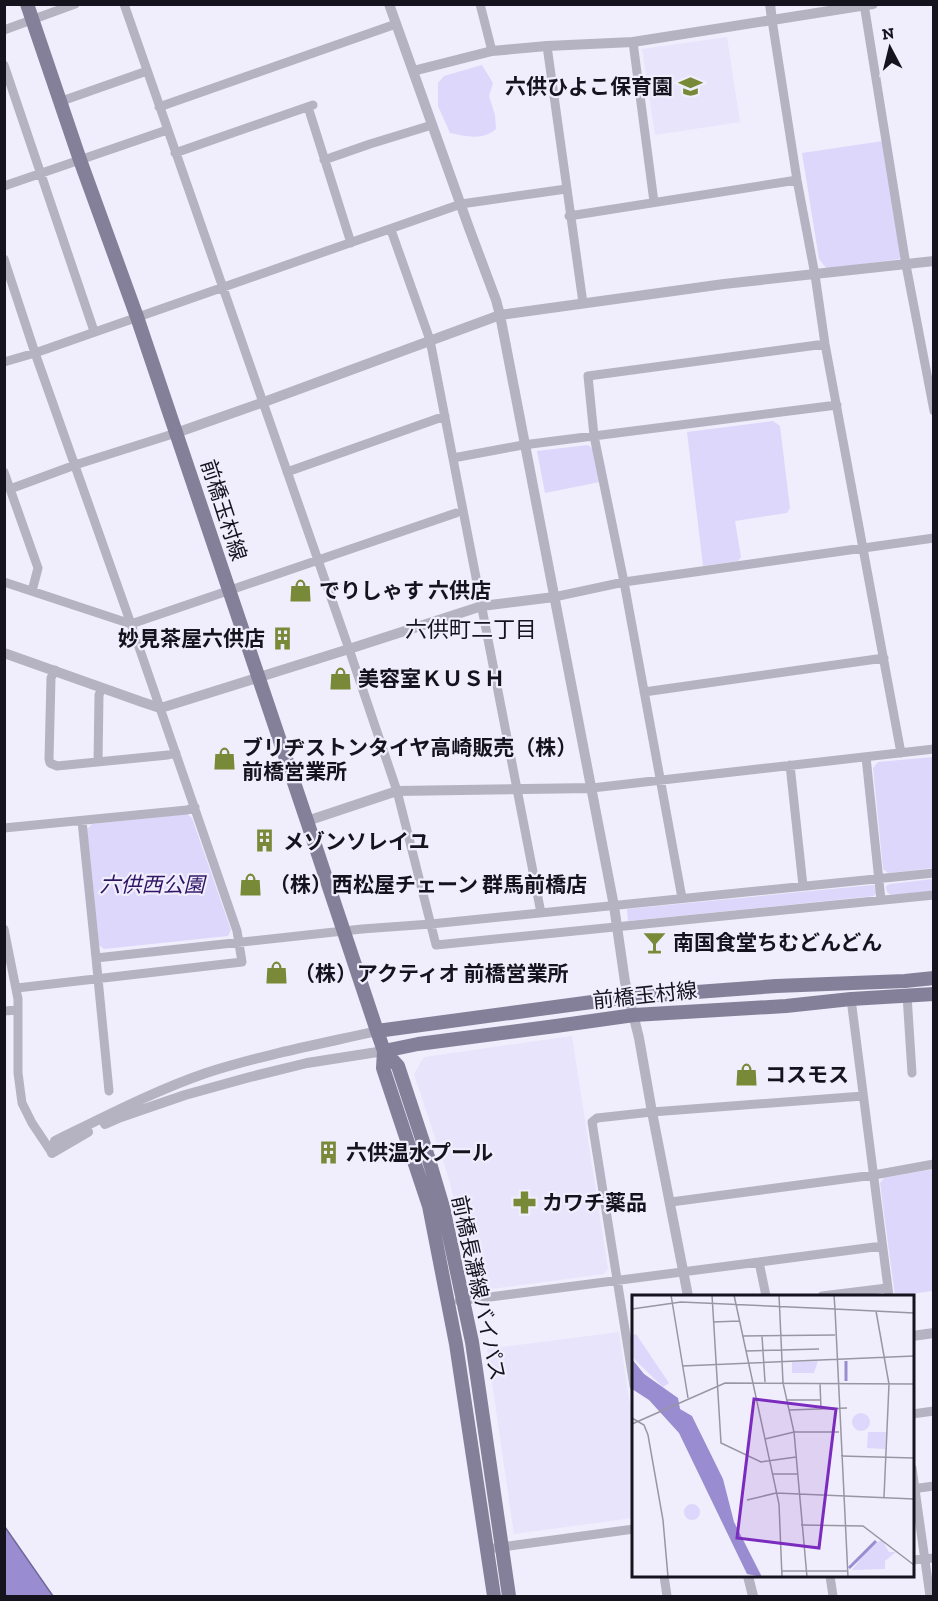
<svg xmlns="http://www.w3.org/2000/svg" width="938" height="1601" viewBox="0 0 938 1601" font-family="'Zilla Slab','Noto Sans JP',serif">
  <rect width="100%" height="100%" fill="#f0eefc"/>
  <path fill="#e7e4fc" d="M 727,37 L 740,122 L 655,135 L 642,49 Z
    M 572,1036 L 608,1269 L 604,1274 L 475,1291 L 449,1179 L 414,1074 L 424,1057 Z
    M 619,1332 L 633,1425 L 633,1518 L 514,1534 L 487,1349 Z"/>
  <path fill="#dcd7fb" d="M 482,65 L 493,83 L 489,96 L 495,115 L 496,129 C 482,141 466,136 450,133 L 438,106 L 438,83 L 444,76 Z
    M 883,141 L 902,254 L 899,259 L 827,269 L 819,259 L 802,153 Z
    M 773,421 L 780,426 L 790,508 L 787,513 L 735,521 L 741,557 L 738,561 L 703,566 L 687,432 Z
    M 588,445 L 593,449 L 600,482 L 545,493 L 537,451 Z
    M 933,757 L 933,868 L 888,873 L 883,869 L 873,768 L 878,762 Z
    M 187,814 L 192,818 L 231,930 L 228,936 L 104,949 L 99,945 L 87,829 L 92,824 Z
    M 933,879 L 933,891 L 891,895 L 887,892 L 886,886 L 890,884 Z
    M 873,885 L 875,886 L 877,893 L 874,896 L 628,921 L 627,909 Z
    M 933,1169 L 933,1291 L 895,1296 L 880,1183 L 884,1178 Z"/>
  <path fill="#998cd0" stroke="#71689b" stroke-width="1.5" d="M 4,1527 L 5,1527 L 53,1596 L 5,1596 Z"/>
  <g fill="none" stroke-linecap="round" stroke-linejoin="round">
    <path stroke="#b5b3c2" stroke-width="9" d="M 124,4 L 349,649 L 397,791 L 436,945 L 934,895
      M 480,4 L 492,51
      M 864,4 L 906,265 L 934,411
      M 772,20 L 797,180 L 815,275 L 825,344 L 901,753
      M 4,30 L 75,4
      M 633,42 L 654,202
      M 547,46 L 583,303
      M 4,65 L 94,331
      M 59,102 L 147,71
      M 159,107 L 396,24
      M 308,107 L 351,243
      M 175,153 L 313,105
      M 324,160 L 370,144 L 432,125
      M 4,186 L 167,130
      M 569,216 L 797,180
      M 391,230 L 430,340 L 541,913
      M 4,259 L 35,353 L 131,624 L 237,931 L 242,962 L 17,988
      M 4,362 L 35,353 L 461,204 L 566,189
      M 453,458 L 523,445 L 837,405
      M 4,472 L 38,568 L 32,591
      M 287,472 L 445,416
      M 10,489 L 75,465 L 176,433
      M 4,582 L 131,624 L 456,513
      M 554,597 L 624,582 L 934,538
      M 55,670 L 51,678 L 49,759 L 50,763 L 57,766 L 168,755 L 176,753
      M 644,692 L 884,658
      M 866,757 L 881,900
      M 98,762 L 99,695 L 102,688
      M 790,765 L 803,886
      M 592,788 L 934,749
      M 82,821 L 96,958 L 362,929 L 431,924 L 934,873
      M 4,828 L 187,810 L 195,807
      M 682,898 L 624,582 L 594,436 L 588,376 L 825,344
      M 4,929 L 18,999 L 18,1073 L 22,1103 L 32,1123 L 52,1153
      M 96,958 L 109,1091
      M 907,995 L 912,1073
      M 851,999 L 889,1296
      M 4,1011 L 18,1010
      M 671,1202 L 874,1175 L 934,1164
      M 759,1262 L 766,1296
      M 822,1296 L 887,1288
      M 459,1301 L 882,1246
      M 634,1386 L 592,1122 L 597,1118 L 652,1112 L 863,1096
      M 912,1414 L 934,1411
      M 912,1468 L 930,1596
      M 912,1489 L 934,1486
      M 487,1549 L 634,1529
      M 912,1560 L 934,1558
      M 664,1576 L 667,1596
      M 830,1576 L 833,1596"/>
    <path stroke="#b5b3c2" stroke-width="10" d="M 389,4 L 469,228 L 496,300 L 500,315 L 614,906 L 625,982 L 639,1038 L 652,1112 L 688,1296
      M 770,4 L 772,20
      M 413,71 L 492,51 L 547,46 L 633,42 L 873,4
      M 176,433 L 264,402 L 500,315 L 724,284 L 934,261
      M 4,653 L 142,702 L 157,707 L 164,707 L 349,649 L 482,606 L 554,597
      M 307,821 L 397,791 L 592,788
      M 105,1124 L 121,1117 L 185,1095 L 250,1077 L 307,1063 L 384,1051
      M 52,1153 L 55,1141 C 104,1117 154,1091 206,1073 C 262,1055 320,1044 377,1031
      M 52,1153 L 88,1132
      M 912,1336 L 934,1333
      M 748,1576 L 753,1596"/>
    <path stroke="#848099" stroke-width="14" d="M 27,4 L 80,160 L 137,317 L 307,821 L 377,1031 L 384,1051 L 398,1066 L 429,1160 L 443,1207 L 472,1342 L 509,1596
      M 377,1031 L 629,997 L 776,986 L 905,981 L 934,978
      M 384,1051 L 383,1068 L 429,1206 L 456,1344 L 494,1596
      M 384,1051 L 418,1044 L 556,1026 L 634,1015 L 786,1006 L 851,999 L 934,994"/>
  </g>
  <defs>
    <symbol id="school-bare" viewBox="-9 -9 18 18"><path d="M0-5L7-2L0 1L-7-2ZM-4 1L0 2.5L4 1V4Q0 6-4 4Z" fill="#788938" stroke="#f0eefc" stroke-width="2.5" paint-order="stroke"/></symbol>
    <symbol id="shop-bare" viewBox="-9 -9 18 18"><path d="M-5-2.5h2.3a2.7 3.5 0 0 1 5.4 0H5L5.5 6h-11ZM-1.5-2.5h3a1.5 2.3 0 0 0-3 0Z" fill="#788938" stroke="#f0eefc" stroke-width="2.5" paint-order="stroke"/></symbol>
    <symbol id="building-bare" viewBox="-9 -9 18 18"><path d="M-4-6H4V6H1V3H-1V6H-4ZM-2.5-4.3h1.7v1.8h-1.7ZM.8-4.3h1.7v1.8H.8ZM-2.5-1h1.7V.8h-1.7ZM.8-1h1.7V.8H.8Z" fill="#788938" stroke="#f0eefc" stroke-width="2.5" paint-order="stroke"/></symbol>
    <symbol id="bar-bare" viewBox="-9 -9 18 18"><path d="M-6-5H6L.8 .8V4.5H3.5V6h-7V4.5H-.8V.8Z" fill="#788938" stroke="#f0eefc" stroke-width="2.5" paint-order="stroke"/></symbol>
    <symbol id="pharmacy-bare" viewBox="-9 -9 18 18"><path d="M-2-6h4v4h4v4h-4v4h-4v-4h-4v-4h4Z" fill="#788938" stroke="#f0eefc" stroke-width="2.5" paint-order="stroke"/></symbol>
  </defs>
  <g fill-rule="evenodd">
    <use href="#school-bare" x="674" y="70" width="33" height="33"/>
    <use href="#shop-bare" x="284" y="574" width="33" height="33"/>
    <use href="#building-bare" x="266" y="622" width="33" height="33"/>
    <use href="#shop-bare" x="324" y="662" width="33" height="33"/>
    <use href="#shop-bare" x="208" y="742" width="33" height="33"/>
    <use href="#building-bare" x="248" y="824" width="33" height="33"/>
    <use href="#shop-bare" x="234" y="868" width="33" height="33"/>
    <use href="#bar-bare" x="638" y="926" width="33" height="33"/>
    <use href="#shop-bare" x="260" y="956" width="33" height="33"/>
    <use href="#shop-bare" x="730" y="1058" width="33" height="33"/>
    <use href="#building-bare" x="312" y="1136" width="33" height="33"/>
    <use href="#pharmacy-bare" x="508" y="1186" width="33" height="33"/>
  </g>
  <g text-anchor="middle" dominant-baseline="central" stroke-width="4.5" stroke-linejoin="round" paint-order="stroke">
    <g font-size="21" font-weight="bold" fill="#14131e" stroke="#f0eefc" text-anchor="start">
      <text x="673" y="86" text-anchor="end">六供ひよこ保育園</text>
      <text x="319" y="590">でりしゃす 六供店</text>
      <text x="265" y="638" text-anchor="end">妙見茶屋六供店</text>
      <text x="358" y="678">美容室ＫＵＳＨ</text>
      <text x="242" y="747">ブリヂストンタイヤ高崎販売（株）<tspan x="242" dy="24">前橋営業所</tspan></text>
      <text x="283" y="841">メゾンソレイユ</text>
      <text x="269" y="884">（株）西松屋チェーン 群馬前橋店</text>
      <text x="673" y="942">南国食堂ちむどんどん</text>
      <text x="294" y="973">（株）アクティオ 前橋営業所</text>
      <text x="765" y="1074">コスモス</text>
      <text x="346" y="1152">六供温水プール</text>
      <text x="542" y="1202">カワチ薬品</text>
    </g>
    <g font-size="21" fill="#14131e" stroke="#f0eefc">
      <text transform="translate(224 510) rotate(72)">前橋玉村線</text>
      <text transform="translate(645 995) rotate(-6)">前橋玉村線</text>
      <text transform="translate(479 1288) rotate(78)">前橋長瀞線バイパス</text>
    </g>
    <g font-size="21" font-style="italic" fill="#301565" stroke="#f0eefc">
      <text x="152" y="884">六供西公園</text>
    </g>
    <g font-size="22" fill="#14131e" stroke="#f0eefc">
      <text x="471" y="629">六供町二丁目</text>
    </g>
  </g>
  <g transform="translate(632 1295)">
    <rect width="282" height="282" fill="#f0eefc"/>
    <path d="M 4,39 L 37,88 L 31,92 L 0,62 L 0,41 ZM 186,66 L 182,78 L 160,78 L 160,67 ZM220 127a9 9 0 1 1 18 0a9 9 0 1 1-18 0ZM 236,137 L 254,137 L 253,154 L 235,153 ZM52 217a8 8 0 1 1 16 0a8 8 0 1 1-16 0ZM 250,245 L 257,257 L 264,257 L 253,266 L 253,274 L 220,275 L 239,250 Z" fill="#dcd7fb"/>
    <path d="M 0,64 L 12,79 L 46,103 L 48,114 L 60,121 L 91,184 L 102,227 L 130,282 L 115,279 L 47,138 L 17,105 L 0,94 Z" fill="#998cd0"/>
    <path fill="none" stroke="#998cd0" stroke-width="3" d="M 214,66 L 214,86M 217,273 L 244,246"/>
    <path fill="none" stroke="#9896a3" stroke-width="1.5" d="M 39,0 L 56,103M 80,0 L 89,148 L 129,167 L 164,162M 102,0 L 147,209 L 150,282M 147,0 L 151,88 L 162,137 L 175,282M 202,0 L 203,14 L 282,18M 0,14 L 49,7 L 203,14 L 216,282M 244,16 L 257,89 L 252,202M 81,27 L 107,26M 111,41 L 203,40M 130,41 L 133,87M 114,56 L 187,54M 50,71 L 282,61M 188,88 L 189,114M 155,105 L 189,105M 157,115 L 215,113M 0,123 L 12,130 L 16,140 L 31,225 L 36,282M 0,129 L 93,88 L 282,89M 133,144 L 162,137 L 207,137M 209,161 L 282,163M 140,179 L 165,179M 144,198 L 282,204M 115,205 L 144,198M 169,230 L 231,231 L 282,270M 149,276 L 216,276"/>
    <path fill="#7b2cbf" fill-opacity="0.15" stroke="#7b2cbf" stroke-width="3" d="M 122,104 L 204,114 L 187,253 L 105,243 Z"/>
    <rect width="282" height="282" fill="none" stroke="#14131e" stroke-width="3"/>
  </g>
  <rect width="938" height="1601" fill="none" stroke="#14131e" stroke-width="12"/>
  <g transform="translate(890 48) rotate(353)" stroke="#f0eefc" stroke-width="4.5" paint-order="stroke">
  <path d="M0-4.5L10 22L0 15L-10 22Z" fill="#14131e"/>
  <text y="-9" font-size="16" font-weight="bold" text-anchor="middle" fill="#14131e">N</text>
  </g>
</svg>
